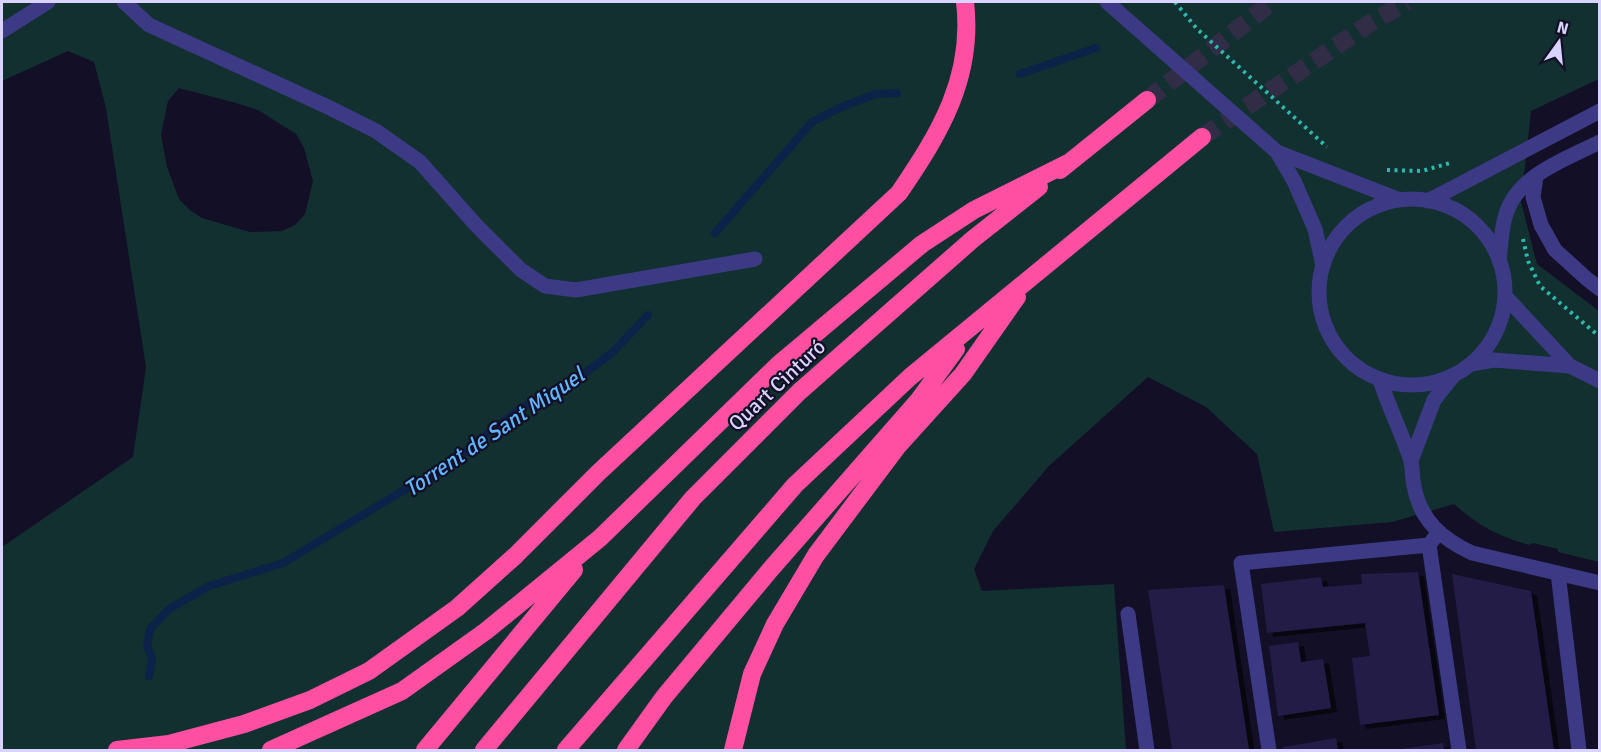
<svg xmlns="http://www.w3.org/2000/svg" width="1601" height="752" viewBox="0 0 1601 752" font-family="Signika,sans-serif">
  <defs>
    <filter id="shadow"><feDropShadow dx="6" dy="4" stdDeviation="0" flood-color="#0009"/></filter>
  </defs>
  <rect width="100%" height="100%" fill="#130f26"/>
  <path fill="#12302f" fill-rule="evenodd" d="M 2,2 L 1599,2 L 1599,79 L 1531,111 L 1521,202 L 1537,264 L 1599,311 L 1599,562 L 1558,552 L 1558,549 L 1533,543 L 1529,545 C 1498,536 1479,526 1454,504 L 1392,522 L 1274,532 L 1257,454 L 1206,407 L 1148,377 L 1049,466 L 993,531 L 974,569 L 982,591 L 1114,584 L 1126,750 L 2,750 L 2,547 L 133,457 L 146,367 L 106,108 L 94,62 L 68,51 L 2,81 ZM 179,88 L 236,103 L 258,110 L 296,134 L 304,148 L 313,181 L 305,214 L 295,225 L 282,231 L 250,232 L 202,218 L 191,211 L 179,199 L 167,167 L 161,135 L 168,101 Z"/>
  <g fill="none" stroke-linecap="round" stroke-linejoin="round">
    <path stroke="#0c2248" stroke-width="8" d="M 1020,74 L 1096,48
      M 715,233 L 812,122 L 841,107 L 876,94 L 897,93
      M 149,676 L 152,659 L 147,646 L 150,629 L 169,609 L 209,586 L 283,563 L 409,487 L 442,472 L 476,442 L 521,408 L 581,376 L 613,352 L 648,315"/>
  </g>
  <path fill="#241b47" filter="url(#shadow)" d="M 1418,572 L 1439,715 L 1360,725 L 1352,658 L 1370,656 L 1365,623 L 1267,633 L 1261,584 L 1321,577 L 1323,587 L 1362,584 L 1361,574 Z
    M 1452,574 L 1531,591 L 1554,750 L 1476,750 Z
    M 1224,585 L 1249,750 L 1172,750 L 1148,590 Z
    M 1298,642 L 1301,662 L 1323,659 L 1331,708 L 1278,716 L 1269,646 Z
    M 1336,738 L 1338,750 L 1283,750 L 1283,747 Z
    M 1443,743 L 1444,750 L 1402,750 L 1401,749 Z"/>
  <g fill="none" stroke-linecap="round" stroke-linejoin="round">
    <path stroke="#312d47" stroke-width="18" stroke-dasharray="18 9" stroke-linecap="butt" d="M 1147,100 L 1272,2
      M 1202,137 L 1372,22 L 1407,2"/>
    <path stroke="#2fb8b0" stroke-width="4" stroke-dasharray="3 4.5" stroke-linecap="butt" d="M 1175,2 L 1197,29 L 1327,147
      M 1387,170 L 1422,171 L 1450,163
      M 1523,239 L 1528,261 L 1540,286 L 1600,337"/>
    <path stroke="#3d3a85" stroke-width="15" d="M 124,2 L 149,25 L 328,107 L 376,131 L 420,162 L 476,225 L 521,270 L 545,286 L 576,290 L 755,259
      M 1107,2 L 1277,152 L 1400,200
      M 2,31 L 48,2
      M 1277,152 L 1294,181 L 1315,229 L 1323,266
      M 1536,177 L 1533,197 L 1541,225 L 1555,250 L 1587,279 L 1600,289
      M1319 292a93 93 0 1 1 186 0a93 93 0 1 1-186 0Z
      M 1428,201 L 1600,111
      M 1499,261 C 1501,246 1501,229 1506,214 C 1518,175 1566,159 1600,142
      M 1505,296 L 1570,366 L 1600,381
      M 1471,364 L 1494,360 L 1570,366
      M 1380,379 C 1388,406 1401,431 1410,458 C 1413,467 1412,477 1414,486 C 1420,520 1442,539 1472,553 L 1600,583
      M 1411,461 L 1434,400 L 1453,376
      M 1429,545 L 1459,750
      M 1558,573 L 1579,750
      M 1128,614 L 1147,750
      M 1269,750 L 1241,563 L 1429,545 L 1438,533"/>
    <path stroke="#ff4fa3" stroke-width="18" d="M 1060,170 L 1147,100
      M 117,750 L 169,744 L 244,724 L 310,700 L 369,671 L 457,608 L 515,556 L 598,473 L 899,193 C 940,133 974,77 965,2
      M 271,750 L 402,691 L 486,631 L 600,538 L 778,365 L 922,244 L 974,210 L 1068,163
      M 425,750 L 574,570
      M 484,750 L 693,498 L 799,392 L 973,239 L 1039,187
      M 566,750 L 795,485 L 910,377 L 1202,137
      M 626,750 L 664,697 L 770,570 L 918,401 L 956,349
      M 733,750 L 752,674 L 775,624 L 816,555 L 897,447 L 963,374 L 1017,297"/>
  </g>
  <g text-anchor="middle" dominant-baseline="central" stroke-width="4.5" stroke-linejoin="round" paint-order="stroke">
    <g font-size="21" fill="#d9d4ff" stroke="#130f26">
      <text transform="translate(777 385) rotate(-43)">Quart Cinturó</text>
    </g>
    <g font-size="22" font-style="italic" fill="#62b6ff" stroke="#130f26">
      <text transform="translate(494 432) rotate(-34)">Torrent de Sant Miquel</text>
    </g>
  </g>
  <rect width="1601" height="752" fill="none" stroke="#d9d4ff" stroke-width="6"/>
  <g transform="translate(1559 42) rotate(15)" stroke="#130f26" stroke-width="4.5" paint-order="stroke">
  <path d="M0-4.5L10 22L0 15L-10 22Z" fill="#d9d4ff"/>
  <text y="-9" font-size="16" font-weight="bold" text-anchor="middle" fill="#d9d4ff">N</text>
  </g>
</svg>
